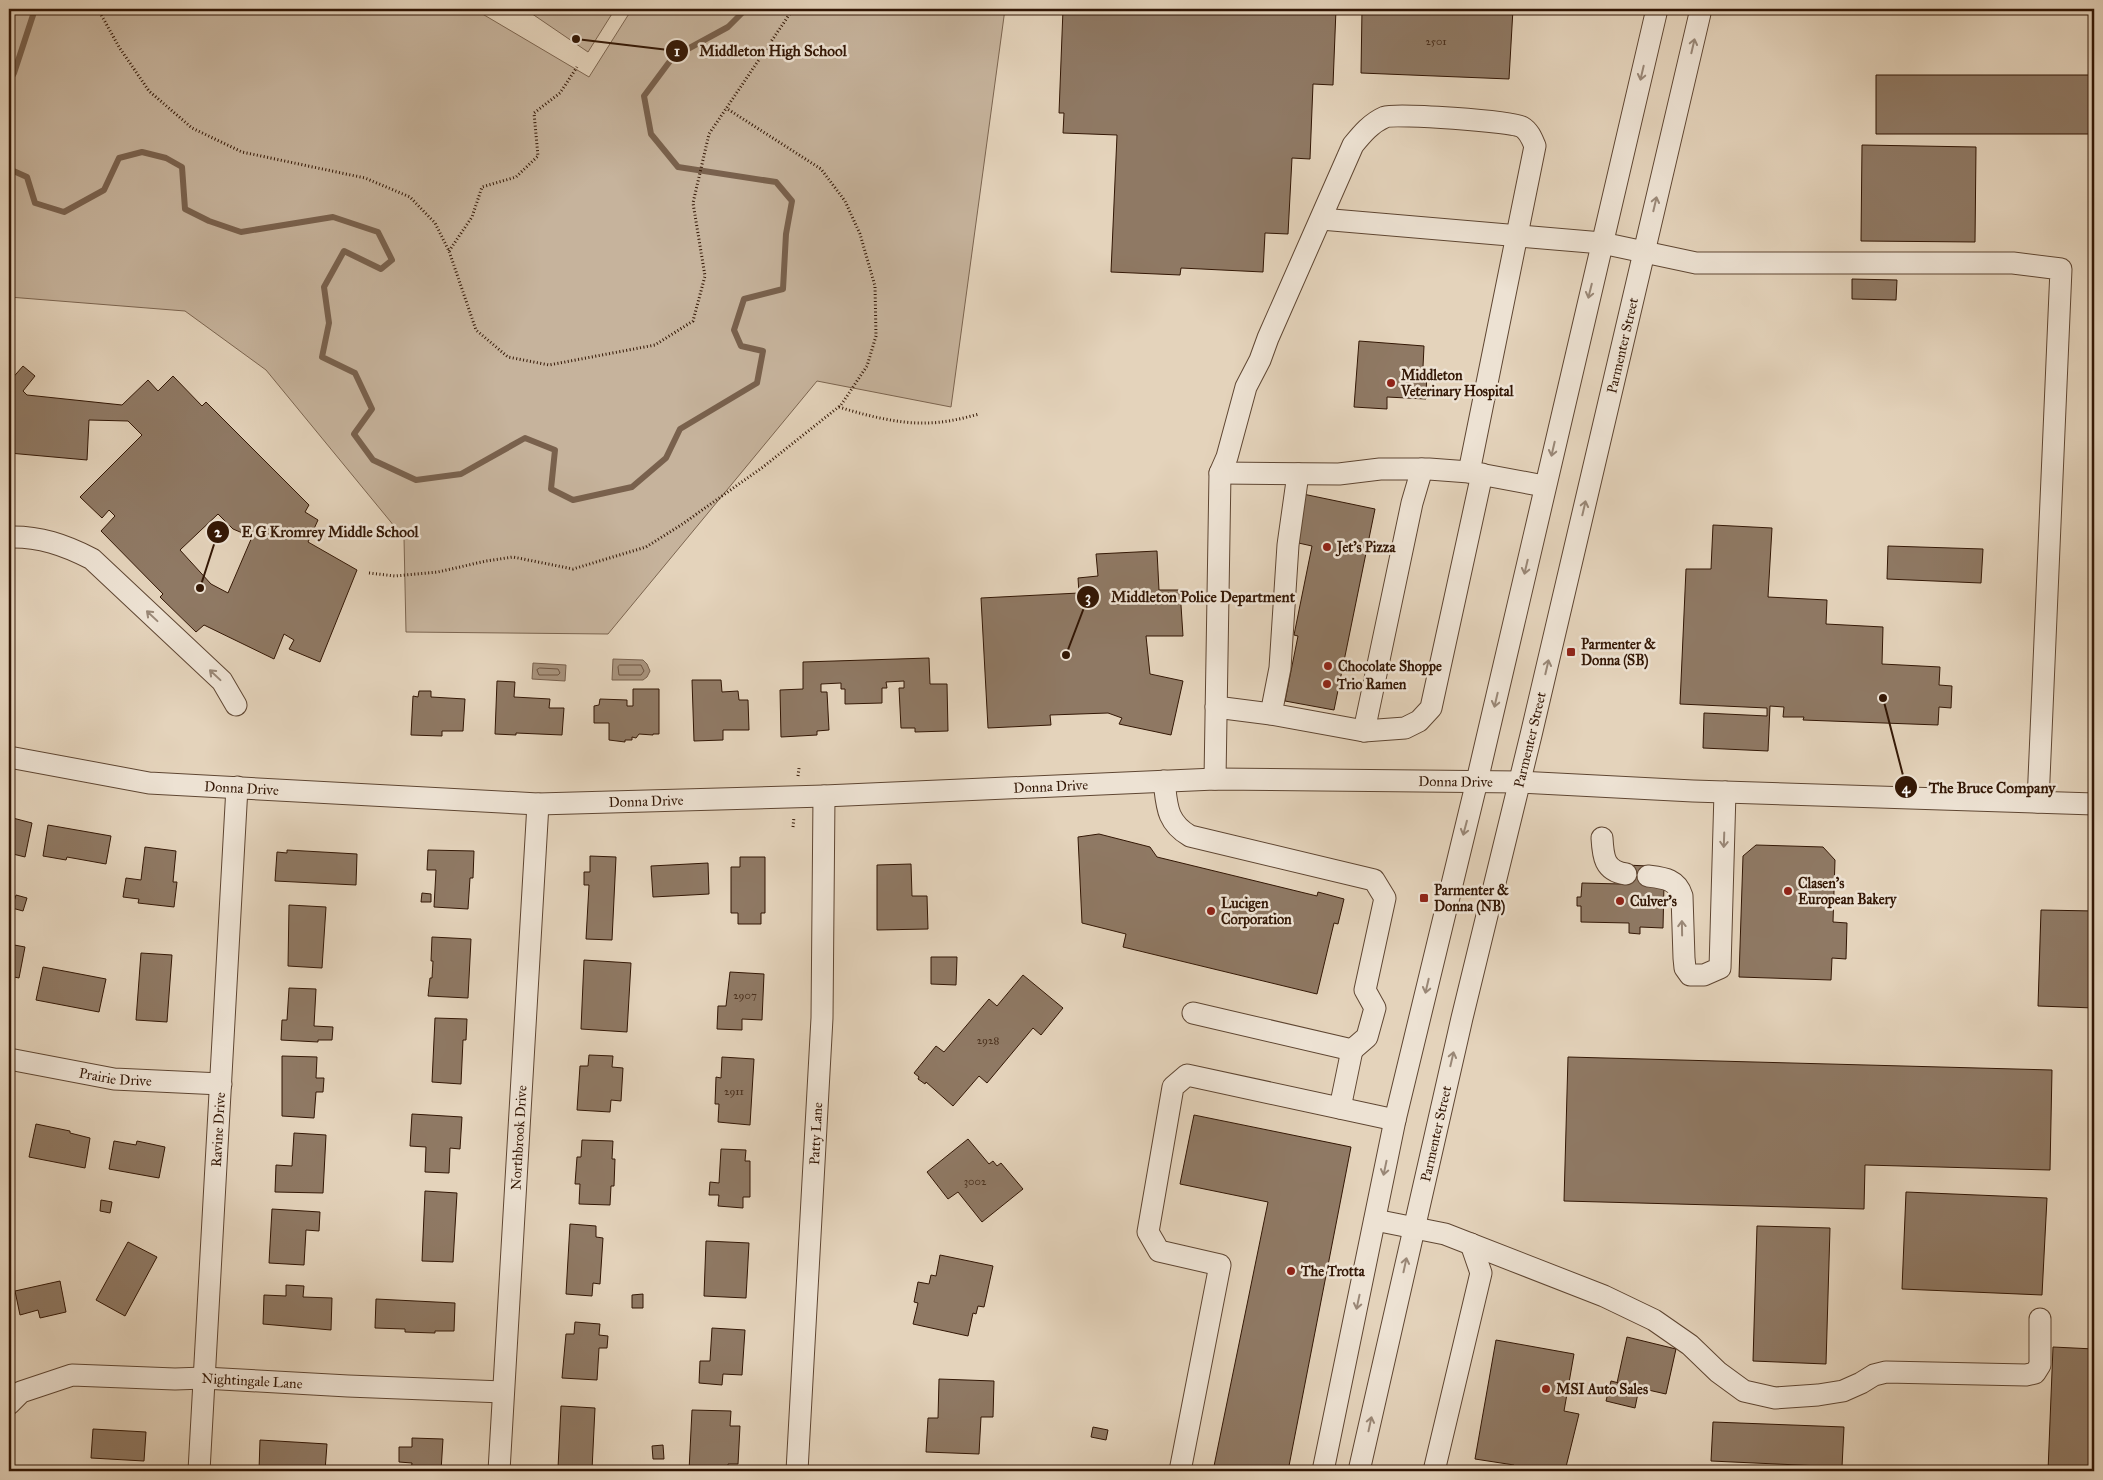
<svg xmlns="http://www.w3.org/2000/svg" width="2103" height="1480" viewBox="0 0 2103 1480" font-family="'IM FELL Great Primer',serif">
  <rect width="100%" height="100%" fill="#e4d3bb"/>
  <filter id="stains"><feTurbulence type="fractalNoise" baseFrequency=".004" numOctaves="4"/><feColorMatrix values="0 0 0 0 .2 0 0 0 0 .09 0 0 0 0 .02 0 0 0 .5 -.17"/></filter>
  <radialGradient id="worn" r=".72"><stop offset=".6" stop-color="#630" stop-opacity="0"/><stop offset="1" stop-color="#630" stop-opacity=".3"/></radialGradient>
  <path fill="#c6b39c" stroke="#7c6550" d="M 9,9 L 474,9 L 589,77 L 632,9 L 1005,9 L 951,407 L 817,381 L 608,634 L 406,632 L 404,538 L 266,370 L 185,311 L 9,297 Z
    M 525,9 L 615,9 L 588,52 Z"/>
  <path fill="#a8937d" stroke="#79614d" d="M 613,659 L 643,660 L 647,664 L 650,671 L 647,677 L 643,680 L 612,680 Z
    M 533,663 L 566,665 L 565,681 L 532,679 Z"/>
  <g fill="none" stroke-linecap="round" stroke-linejoin="round">
    <path stroke="#6e5541" stroke-width="1" d="M 620,665 L 641,665 L 644,671 L 641,675 L 619,675 L 618,667 Z
      M 540,668 L 558,669 L 560,673 L 558,675 L 539,675 L 537,670 Z"/>
    <path stroke="#79614d" stroke-width="6" d="M 9,82 L 14,73 L 35,9
      M 9,169 L 27,177 L 35,203 L 64,212 L 104,190 L 119,158 L 142,152 L 166,158 L 182,167 L 185,209 L 209,221 L 241,232 L 333,217 L 378,232 L 392,260 L 381,269 L 344,251 L 324,287 L 329,323 L 322,357 L 355,373 L 372,409 L 354,434 L 373,460 L 416,480 L 461,474 L 525,438 L 555,450 L 551,489 L 573,500 L 632,487 L 666,458 L 680,429 L 757,383 L 763,351 L 741,346 L 734,330 L 744,299 L 783,289 L 786,234 L 792,201 L 776,182 L 678,167 L 651,134 L 644,96 L 673,57 L 728,27 L 746,9"/>
  </g>
  <path fill="#8f7964" stroke="#331705" fill-rule="evenodd" d="M 1063,9 L 1336,9 L 1333,85 L 1313,84 L 1310,159 L 1292,158 L 1288,234 L 1265,233 L 1263,272 L 1181,268 L 1180,275 L 1111,272 L 1117,135 L 1063,133 L 1064,113 L 1059,113 Z
    M 1362,9 L 1513,9 L 1509,79 L 1361,73 Z
    M 1876,75 L 2094,75 L 2094,134 L 1876,134 Z
    M 1862,145 L 1976,147 L 1975,242 L 1861,241 Z
    M 1852,279 L 1897,280 L 1896,300 L 1852,299 Z
    M 1359,341 L 1424,346 L 1423,367 L 1427,368 L 1426,399 L 1387,397 L 1387,409 L 1354,407 Z
    M 23,366 L 35,376 L 23,391 L 27,395 L 122,405 L 148,380 L 158,391 L 173,376 L 202,406 L 206,402 L 309,505 L 305,512 L 318,520 L 308,542 L 357,570 L 320,662 L 289,649 L 294,640 L 284,634 L 274,659 L 204,625 L 196,632 L 160,597 L 163,594 L 101,531 L 115,516 L 109,510 L 102,518 L 80,497 L 142,435 L 128,421 L 89,420 L 87,460 L 9,453 L 9,379 L 10,381 ZM 218,514 L 233,529 L 252,537 L 228,593 L 211,584 L 180,550 Z
    M 1303,494 L 1375,509 L 1334,710 L 1285,701 L 1298,636 L 1294,635 L 1312,546 L 1294,542 Z
    M 1713,525 L 1772,528 L 1768,597 L 1827,600 L 1826,624 L 1883,627 L 1882,664 L 1940,667 L 1939,685 L 1952,686 L 1951,708 L 1939,707 L 1938,725 L 1803,720 L 1804,717 L 1783,717 L 1784,707 L 1770,706 L 1768,751 L 1703,748 L 1704,713 L 1767,716 L 1767,708 L 1680,704 L 1686,569 L 1711,569 Z
    M 1888,546 L 1983,549 L 1981,583 L 1887,579 Z
    M 1157,551 L 1159,590 L 1180,590 L 1183,636 L 1146,636 L 1150,674 L 1183,681 L 1171,735 L 1119,724 L 1122,718 L 1108,713 L 1050,715 L 1051,725 L 988,728 L 981,598 L 1079,593 L 1078,578 L 1098,576 L 1096,554 Z
    M 929,658 L 930,684 L 947,684 L 948,731 L 915,732 L 915,728 L 901,728 L 899,688 L 904,688 L 904,681 L 886,682 L 887,688 L 882,688 L 882,703 L 845,704 L 845,689 L 841,689 L 841,683 L 821,684 L 821,692 L 827,692 L 829,730 L 817,731 L 817,735 L 781,737 L 780,690 L 803,689 L 803,662 Z
    M 692,680 L 721,680 L 722,692 L 738,691 L 739,700 L 748,700 L 749,730 L 723,730 L 723,740 L 694,741 Z
    M 497,681 L 515,682 L 514,697 L 550,699 L 549,708 L 564,708 L 562,735 L 516,733 L 516,735 L 495,734 Z
    M 633,689 L 659,689 L 659,734 L 653,734 L 653,735 L 639,734 L 636,738 L 632,737 L 632,740 L 625,740 L 625,742 L 609,740 L 609,723 L 594,723 L 594,706 L 599,705 L 600,699 L 627,700 L 627,706 L 633,706 Z
    M 419,691 L 431,691 L 431,697 L 465,699 L 463,731 L 442,731 L 442,736 L 411,735 L 413,696 L 418,697 Z
    M 9,817 L 32,823 L 25,857 L 9,853 Z
    M 48,825 L 111,836 L 106,864 L 67,857 L 66,860 L 43,856 Z
    M 1099,834 L 1150,847 L 1157,857 L 1317,896 L 1318,892 L 1344,899 L 1338,924 L 1334,923 L 1317,994 L 1123,947 L 1126,934 L 1082,923 L 1078,837 Z
    M 1756,845 L 1823,847 L 1835,860 L 1833,922 L 1847,923 L 1846,959 L 1832,958 L 1831,980 L 1739,977 L 1743,856 Z
    M 145,847 L 176,851 L 173,882 L 177,882 L 174,907 L 138,903 L 139,899 L 123,897 L 126,878 L 141,880 Z
    M 287,850 L 357,854 L 356,885 L 275,881 L 277,852 L 287,853 Z
    M 428,850 L 474,851 L 473,878 L 470,878 L 468,909 L 434,907 L 436,870 L 427,870 Z
    M 590,856 L 616,857 L 612,940 L 586,939 L 589,885 L 584,885 L 584,872 L 590,872 Z
    M 740,857 L 765,857 L 765,913 L 761,913 L 761,924 L 738,924 L 738,913 L 731,913 L 731,867 L 740,867 Z
    M 708,863 L 709,894 L 653,897 L 651,866 Z
    M 911,864 L 912,896 L 927,896 L 928,929 L 877,930 L 877,865 Z
    M 1626,865 L 1648,866 L 1664,884 L 1663,928 L 1640,927 L 1640,934 L 1629,933 L 1629,923 L 1581,922 L 1581,906 L 1577,906 L 1577,897 L 1581,897 L 1582,883 L 1621,884 Z
    M 422,893 L 431,894 L 431,902 L 421,902 Z
    M 16,895 L 27,898 L 23,911 L 12,908 Z
    M 289,905 L 326,907 L 322,968 L 288,966 Z
    M 2041,910 L 2094,911 L 2094,1008 L 2038,1006 Z
    M 432,937 L 471,939 L 468,998 L 428,996 L 430,978 L 432,978 L 433,961 L 431,961 Z
    M 9,944 L 25,947 L 19,978 L 9,976 Z
    M 141,953 L 172,955 L 167,1022 L 136,1020 Z
    M 931,957 L 957,957 L 956,985 L 931,984 Z
    M 584,960 L 631,963 L 627,1032 L 581,1029 Z
    M 43,967 L 106,979 L 99,1012 L 36,1000 Z
    M 730,972 L 764,974 L 762,1020 L 742,1019 L 742,1030 L 717,1029 L 718,1006 L 726,1006 Z
    M 1023,975 L 1063,1008 L 1041,1035 L 1033,1028 L 987,1083 L 979,1076 L 953,1106 L 926,1082 L 925,1084 L 918,1079 L 919,1077 L 914,1073 L 936,1046 L 944,1052 L 989,999 L 997,1006 Z
    M 289,988 L 316,989 L 314,1026 L 333,1027 L 332,1040 L 318,1040 L 318,1042 L 281,1040 L 282,1020 L 287,1020 Z
    M 435,1018 L 467,1019 L 466,1040 L 463,1040 L 461,1084 L 432,1082 Z
    M 589,1055 L 613,1056 L 612,1067 L 623,1068 L 621,1101 L 611,1100 L 610,1112 L 577,1110 L 580,1066 L 588,1066 Z
    M 282,1056 L 317,1057 L 316,1078 L 324,1078 L 323,1092 L 316,1092 L 314,1118 L 282,1116 Z
    M 722,1057 L 754,1059 L 750,1125 L 718,1122 L 719,1104 L 715,1104 L 716,1077 L 721,1078 Z
    M 1568,1057 L 2052,1070 L 2050,1170 L 1865,1165 L 1864,1209 L 1564,1201 Z
    M 412,1114 L 462,1117 L 460,1149 L 450,1148 L 449,1173 L 425,1172 L 426,1147 L 410,1146 Z
    M 1194,1115 L 1351,1147 L 1288,1471 L 1213,1471 L 1268,1202 L 1180,1184 Z
    M 36,1124 L 70,1131 L 70,1133 L 90,1138 L 85,1168 L 29,1157 Z
    M 294,1133 L 326,1135 L 323,1193 L 275,1192 L 276,1165 L 292,1166 Z
    M 968,1139 L 989,1164 L 993,1161 L 997,1166 L 1001,1163 L 1023,1189 L 982,1222 L 958,1192 L 948,1199 L 927,1172 Z
    M 582,1140 L 613,1141 L 612,1159 L 615,1159 L 614,1186 L 611,1186 L 610,1205 L 579,1204 L 580,1184 L 575,1184 L 577,1157 L 581,1157 Z
    M 114,1141 L 136,1145 L 137,1141 L 165,1147 L 159,1178 L 109,1169 Z
    M 721,1149 L 746,1150 L 745,1161 L 750,1161 L 750,1197 L 743,1197 L 743,1208 L 718,1206 L 719,1195 L 709,1195 L 710,1182 L 719,1183 Z
    M 425,1191 L 457,1193 L 453,1262 L 422,1261 Z
    M 1906,1192 L 2047,1198 L 2042,1295 L 1902,1289 Z
    M 101,1200 L 112,1202 L 110,1213 L 100,1211 Z
    M 272,1209 L 320,1212 L 319,1231 L 306,1230 L 304,1265 L 269,1263 Z
    M 570,1224 L 596,1226 L 596,1237 L 603,1238 L 600,1284 L 593,1283 L 592,1296 L 566,1294 Z
    M 1757,1226 L 1830,1228 L 1826,1364 L 1753,1361 Z
    M 706,1241 L 749,1243 L 746,1298 L 704,1296 Z
    M 128,1242 L 157,1257 L 125,1316 L 96,1300 Z
    M 940,1255 L 993,1266 L 984,1307 L 978,1306 L 976,1314 L 973,1313 L 968,1336 L 913,1324 L 918,1303 L 914,1302 L 918,1282 L 929,1284 L 931,1275 L 936,1276 Z
    M 60,1281 L 66,1312 L 40,1318 L 38,1310 L 20,1315 L 15,1291 Z
    M 286,1285 L 304,1286 L 303,1297 L 332,1298 L 331,1330 L 263,1324 L 264,1295 L 286,1296 Z
    M 643,1294 L 643,1308 L 632,1308 L 632,1295 Z
    M 376,1299 L 455,1303 L 454,1331 L 435,1331 L 435,1333 L 405,1332 L 405,1329 L 375,1328 Z
    M 575,1322 L 600,1324 L 599,1335 L 608,1336 L 607,1348 L 599,1348 L 597,1380 L 562,1378 L 566,1334 L 574,1334 Z
    M 712,1328 L 745,1330 L 742,1375 L 723,1374 L 722,1385 L 699,1383 L 700,1361 L 710,1361 Z
    M 1627,1337 L 1676,1349 L 1666,1394 L 1617,1383 Z
    M 1496,1340 L 1574,1354 L 1564,1411 L 1579,1414 L 1565,1471 L 1513,1471 L 1514,1465 L 1475,1459 Z
    M 2053,1347 L 2094,1349 L 2094,1471 L 2048,1471 Z
    M 939,1379 L 994,1381 L 993,1417 L 981,1417 L 979,1454 L 926,1452 L 928,1418 L 938,1418 Z
    M 1611,1381 L 1639,1388 L 1635,1408 L 1606,1401 Z
    M 561,1406 L 595,1408 L 592,1470 L 558,1468 Z
    M 692,1410 L 731,1411 L 730,1426 L 740,1426 L 738,1464 L 728,1464 L 728,1471 L 689,1471 Z
    M 1713,1422 L 1844,1427 L 1842,1467 L 1711,1461 Z
    M 1093,1427 L 1108,1430 L 1106,1440 L 1091,1437 Z
    M 93,1429 L 146,1432 L 144,1461 L 91,1458 Z
    M 412,1438 L 443,1439 L 441,1471 L 411,1471 L 412,1463 L 399,1462 L 399,1447 L 412,1447 Z
    M 260,1440 L 327,1444 L 325,1471 L 259,1470 Z
    M 663,1445 L 664,1459 L 653,1459 L 652,1446 Z"/>
  <g fill="none" stroke-linecap="round" stroke-linejoin="round">
    <defs>
      <g id="minor">
        <path d="M 1321,219 L 1602,243 L 1696,263 L 2013,263 L 2061,269 L 2038,802"/>
        <path d="M 1220,473 L 1339,474 L 1380,469 L 1429,469 L 1469,472 L 1544,486"/>
        <path d="M 1298,474 L 1288,545 L 1280,668 L 1271,714 L 1364,731 L 1405,728 L 1419,721 L 1431,708 L 1482,474"/>
        <path d="M 9,537 C 39,536 65,545 92,559 L 222,681 L 236,705"/>
        <path d="M 1216,707 L 1271,714"/>
        <path d="M 1364,731 L 1412,503 L 1422,469"/>
        <path id="s1" d="M 9,757 L 149,783 L 538,804 L 824,796 L 1215,779 L 1520,782 L 1693,791 L 2094,804"/>
        <path d="M 1215,779 L 1220,473 L 1227,457 L 1246,387 L 1260,360 L 1268,338 L 1353,145 C 1362,134 1371,123 1385,117 C 1396,113 1511,121 1522,127 C 1529,131 1532,139 1535,146 L 1469,472"/>
        <path d="M 1164,781 C 1167,805 1166,822 1190,836 L 1374,880 L 1385,898 L 1365,990 L 1375,1008 L 1367,1037 L 1352,1050 L 1193,1013"/>
        <path d="M 1602,838 C 1603,856 1604,871 1626,874"/>
        <path d="M 1648,876 C 1664,878 1677,879 1682,896 L 1684,958 L 1685,968 L 1690,975 L 1704,975 L 1720,968 L 1725,792"/>
        <path id="s2" d="M 9,1059 L 114,1079 L 221,1084"/>
        <path d="M 1340,1108 L 1352,1050"/>
        <path d="M 1375,1220 L 1445,1234 L 1604,1296 L 1654,1320 L 1690,1345 L 1718,1372 L 1744,1391 L 1775,1398 L 1818,1395 L 1843,1391 L 1861,1383 L 1874,1375 L 1886,1372 L 2026,1375 L 2035,1373 L 2040,1365 L 2040,1319"/>
        <path id="s3" d="M 9,1404 L 21,1392 L 72,1375 L 175,1379 L 204,1378 L 348,1386 L 503,1392"/>
        <path id="s4" d="M 199,1471 L 237,787"/>
        <path id="s5" d="M 499,1471 L 538,804"/>
        <path id="s6" d="M 797,1471 L 822,1018 L 824,796"/>
        <path d="M 1180,1471 L 1220,1265 L 1159,1251 L 1148,1232 L 1173,1087 L 1187,1075 L 1395,1120"/>
        <path d="M 1323,1471 L 1395,1120 L 1477,781 L 1657,9"/>
        <path id="s7" d="M 1359,1471 L 1462,1018 L 1531,735 L 1701,9"/>
        <path d="M 1434,1471 L 1481,1273 L 1471,1244"/>
      </g>
    </defs>
    <use href="#minor" stroke="#5f4632" stroke-width="23"/>
    <path stroke="#331705" stroke-width="3" stroke-dasharray="1 2.5" stroke-linecap="butt" d="M 98,9 L 119,47 L 149,91 L 192,128 L 242,152 L 365,178 L 410,197 L 435,223 L 449,251 L 476,330 L 508,357 L 549,365 L 655,345 L 693,321 L 705,276 L 693,203 L 709,134 L 793,9
      M 449,251 L 472,217 L 482,187 L 516,177 L 538,156 L 534,113 L 560,93 L 577,67
      M 839,407 C 864,415 899,424 926,423 C 943,423 961,419 979,414
      M 369,573 L 395,576 L 438,572 L 486,561 L 513,557 L 573,569 L 646,547 L 681,525 L 763,467 L 841,405 L 867,366 L 876,336 L 875,286 L 860,234 L 845,201 L 821,169 L 726,108
      M 798,776 L 799,768
      M 793,827 L 794,817"/>
    <use href="#minor" stroke="#ede2d3" stroke-width="21"/>
  </g>
  <defs><path id="oneway-shaft" d="M-6 0H5M1.5-3L5.5 0L1.5 3" fill="none" stroke-width="1.6" stroke-linecap="round" stroke-linejoin="round" transform="scale(1.25)"/></defs>
  <g stroke="#998776">
    <use href="#oneway-shaft" transform="translate(1693 46) rotate(-77)"/>
    <use href="#oneway-shaft" transform="translate(1642 73) rotate(103)"/>
    <use href="#oneway-shaft" transform="translate(1655 204) rotate(-77)"/>
    <use href="#oneway-shaft" transform="translate(1590 291) rotate(104)"/>
    <use href="#oneway-shaft" transform="translate(1553 449) rotate(103)"/>
    <use href="#oneway-shaft" transform="translate(1584 508) rotate(-77)"/>
    <use href="#oneway-shaft" transform="translate(1526 567) rotate(103)"/>
    <use href="#oneway-shaft" transform="translate(152 616) rotate(-137)"/>
    <use href="#oneway-shaft" transform="translate(1547 667) rotate(-77)"/>
    <use href="#oneway-shaft" transform="translate(215 675) rotate(-137)"/>
    <use href="#oneway-shaft" transform="translate(1496 700) rotate(103)"/>
    <use href="#oneway-shaft" transform="translate(1465 828) rotate(105)"/>
    <use href="#oneway-shaft" transform="translate(1724 840) rotate(92)"/>
    <use href="#oneway-shaft" transform="translate(1682 928) rotate(-91)"/>
    <use href="#oneway-shaft" transform="translate(1427 986) rotate(103)"/>
    <use href="#oneway-shaft" transform="translate(1452 1059) rotate(-77)"/>
    <use href="#oneway-shaft" transform="translate(1385 1168) rotate(102)"/>
    <use href="#oneway-shaft" transform="translate(1405 1265) rotate(-78)"/>
    <use href="#oneway-shaft" transform="translate(1358 1302) rotate(102)"/>
    <use href="#oneway-shaft" transform="translate(1370 1424) rotate(-78)"/>
  </g>
  <g fill="#8f2418" stroke="#ede2d3" stroke-width="2">
    <circle cx="1391" cy="383" r="5"/>
    <circle cx="1327" cy="547" r="5"/>
    <rect x="1566" y="647" width="10" height="10" rx="2.5"/>
    <circle cx="1328" cy="666" r="5"/>
    <circle cx="1327" cy="684" r="5"/>
    <circle cx="1788" cy="891" r="5"/>
    <rect x="1419" y="893" width="10" height="10" rx="2.5"/>
    <circle cx="1620" cy="901" r="5"/>
    <circle cx="1211" cy="911" r="5"/>
    <circle cx="1291" cy="1271" r="5"/>
    <circle cx="1546" cy="1389" r="5"/>
  </g>
  <g text-anchor="middle" dominant-baseline="central" stroke-width="5" stroke-linejoin="round" paint-order="stroke">
    <g font-size="11" fill="#4a301d">
      <text x="1436" y="41">2501</text>
      <text x="745" y="995">2907</text>
      <text x="988" y="1040">2928</text>
      <text x="734" y="1091">2911</text>
      <text x="975" y="1181">3002</text>
    </g>
    <g font-size="14" fill="#331705" stroke="#ede2d3">
      <text stroke="none"><textPath href="#s7" startOffset="1156">Parmenter Street</textPath></text>
      <text stroke="none"><textPath href="#s7" startOffset="751">Parmenter Street</textPath></text>
      <text stroke="none"><textPath href="#s1" startOffset="1450">Donna Drive</textPath></text>
      <text stroke="none"><textPath href="#s1" startOffset="1045">Donna Drive</textPath></text>
      <text stroke="none"><textPath href="#s1" startOffset="235">Donna Drive</textPath></text>
      <text stroke="none"><textPath href="#s1" startOffset="640">Donna Drive</textPath></text>
      <text stroke="none"><textPath href="#s2" startOffset="108">Prairie Drive</textPath></text>
      <text stroke="none"><textPath href="#s4" startOffset="342">Ravine Drive</textPath></text>
      <text stroke="none"><textPath href="#s6" startOffset="338">Patty Lane</textPath></text>
      <text stroke="none"><textPath href="#s7" startOffset="346">Parmenter Street</textPath></text>
      <text stroke="none"><textPath href="#s5" startOffset="334">Northbrook Drive</textPath></text>
      <text stroke="none"><textPath href="#s3" startOffset="251">Nightingale Lane</textPath></text>
    </g>
    <g font-size="14" font-weight="bold" fill="#331705" stroke="#ede2d3" text-anchor="start">
      <text x="1401" y="375">Middleton<tspan x="1401" dy="16">Veterinary Hospital</tspan></text>
      <text x="1337" y="547">Jet's Pizza</text>
      <text x="1581" y="644">Parmenter &amp;<tspan x="1581" dy="16">Donna (SB)</tspan></text>
      <text x="1338" y="666">Chocolate Shoppe</text>
      <text x="1337" y="684">Trio Ramen</text>
      <text x="1798" y="883">Clasen's<tspan x="1798" dy="16">European Bakery</tspan></text>
      <text x="1434" y="890">Parmenter &amp;<tspan x="1434" dy="16">Donna (NB)</tspan></text>
      <text x="1630" y="901">Culver's</text>
      <text x="1221" y="903">Lucigen<tspan x="1221" dy="16">Corporation</tspan></text>
      <text x="1301" y="1271">The Trotta</text>
      <text x="1556" y="1389">MSI Auto Sales</text>
    </g>
  </g>
  <path fill="none" stroke="#331705" stroke-width="2" d="M576 39L677 51M200 588L218 532M1066 655L1088 597M1883 698L1906 787"/>
  <g fill="#331705" stroke="#ede2d3" stroke-width="2">
    <circle cx="576" cy="39" r="5"/>
    <circle cx="200" cy="588" r="5"/>
    <circle cx="1066" cy="655" r="5"/>
    <circle cx="1883" cy="698" r="5"/>
    <circle cx="677" cy="51" r="12"/>
    <circle cx="218" cy="532" r="12"/>
    <circle cx="1088" cy="597" r="12"/>
    <circle cx="1906" cy="787" r="12"/>
  </g>
  <g font-size="15" text-anchor="middle" font-weight="bold" fill="#fff">
    <text x="677" y="56">1</text>
    <text x="218" y="537">2</text>
    <text x="1088" y="602">3</text>
    <text x="1906" y="793">4</text>
  </g>
  <g font-size="15" text-anchor="middle" font-weight="bold" fill="#331705" stroke="#ede2d3" stroke-width="5" stroke-linejoin="round" paint-order="stroke">
    <text x="773" y="56">Middleton High School</text>
    <text x="330" y="537">E G Kromrey Middle School</text>
    <text x="1203" y="602">Middleton Police Department</text>
    <text x="1992" y="793">The Bruce Company</text>
  </g>
  <rect width="2103" height="1480" fill="none" stroke="#e4d3bb" stroke-width="30"/>
  <rect x="10" y="10" width="2083" height="1460" fill="none" stroke="#331705" stroke-width="2.5"/>
  <rect x="15" y="15" width="2073" height="1450" fill="none" stroke="#331705"/>
  <rect width="100%" height="100%" filter="url(#stains)"/>
  <rect width="100%" height="100%" fill="url(#worn)"/>
</svg>
